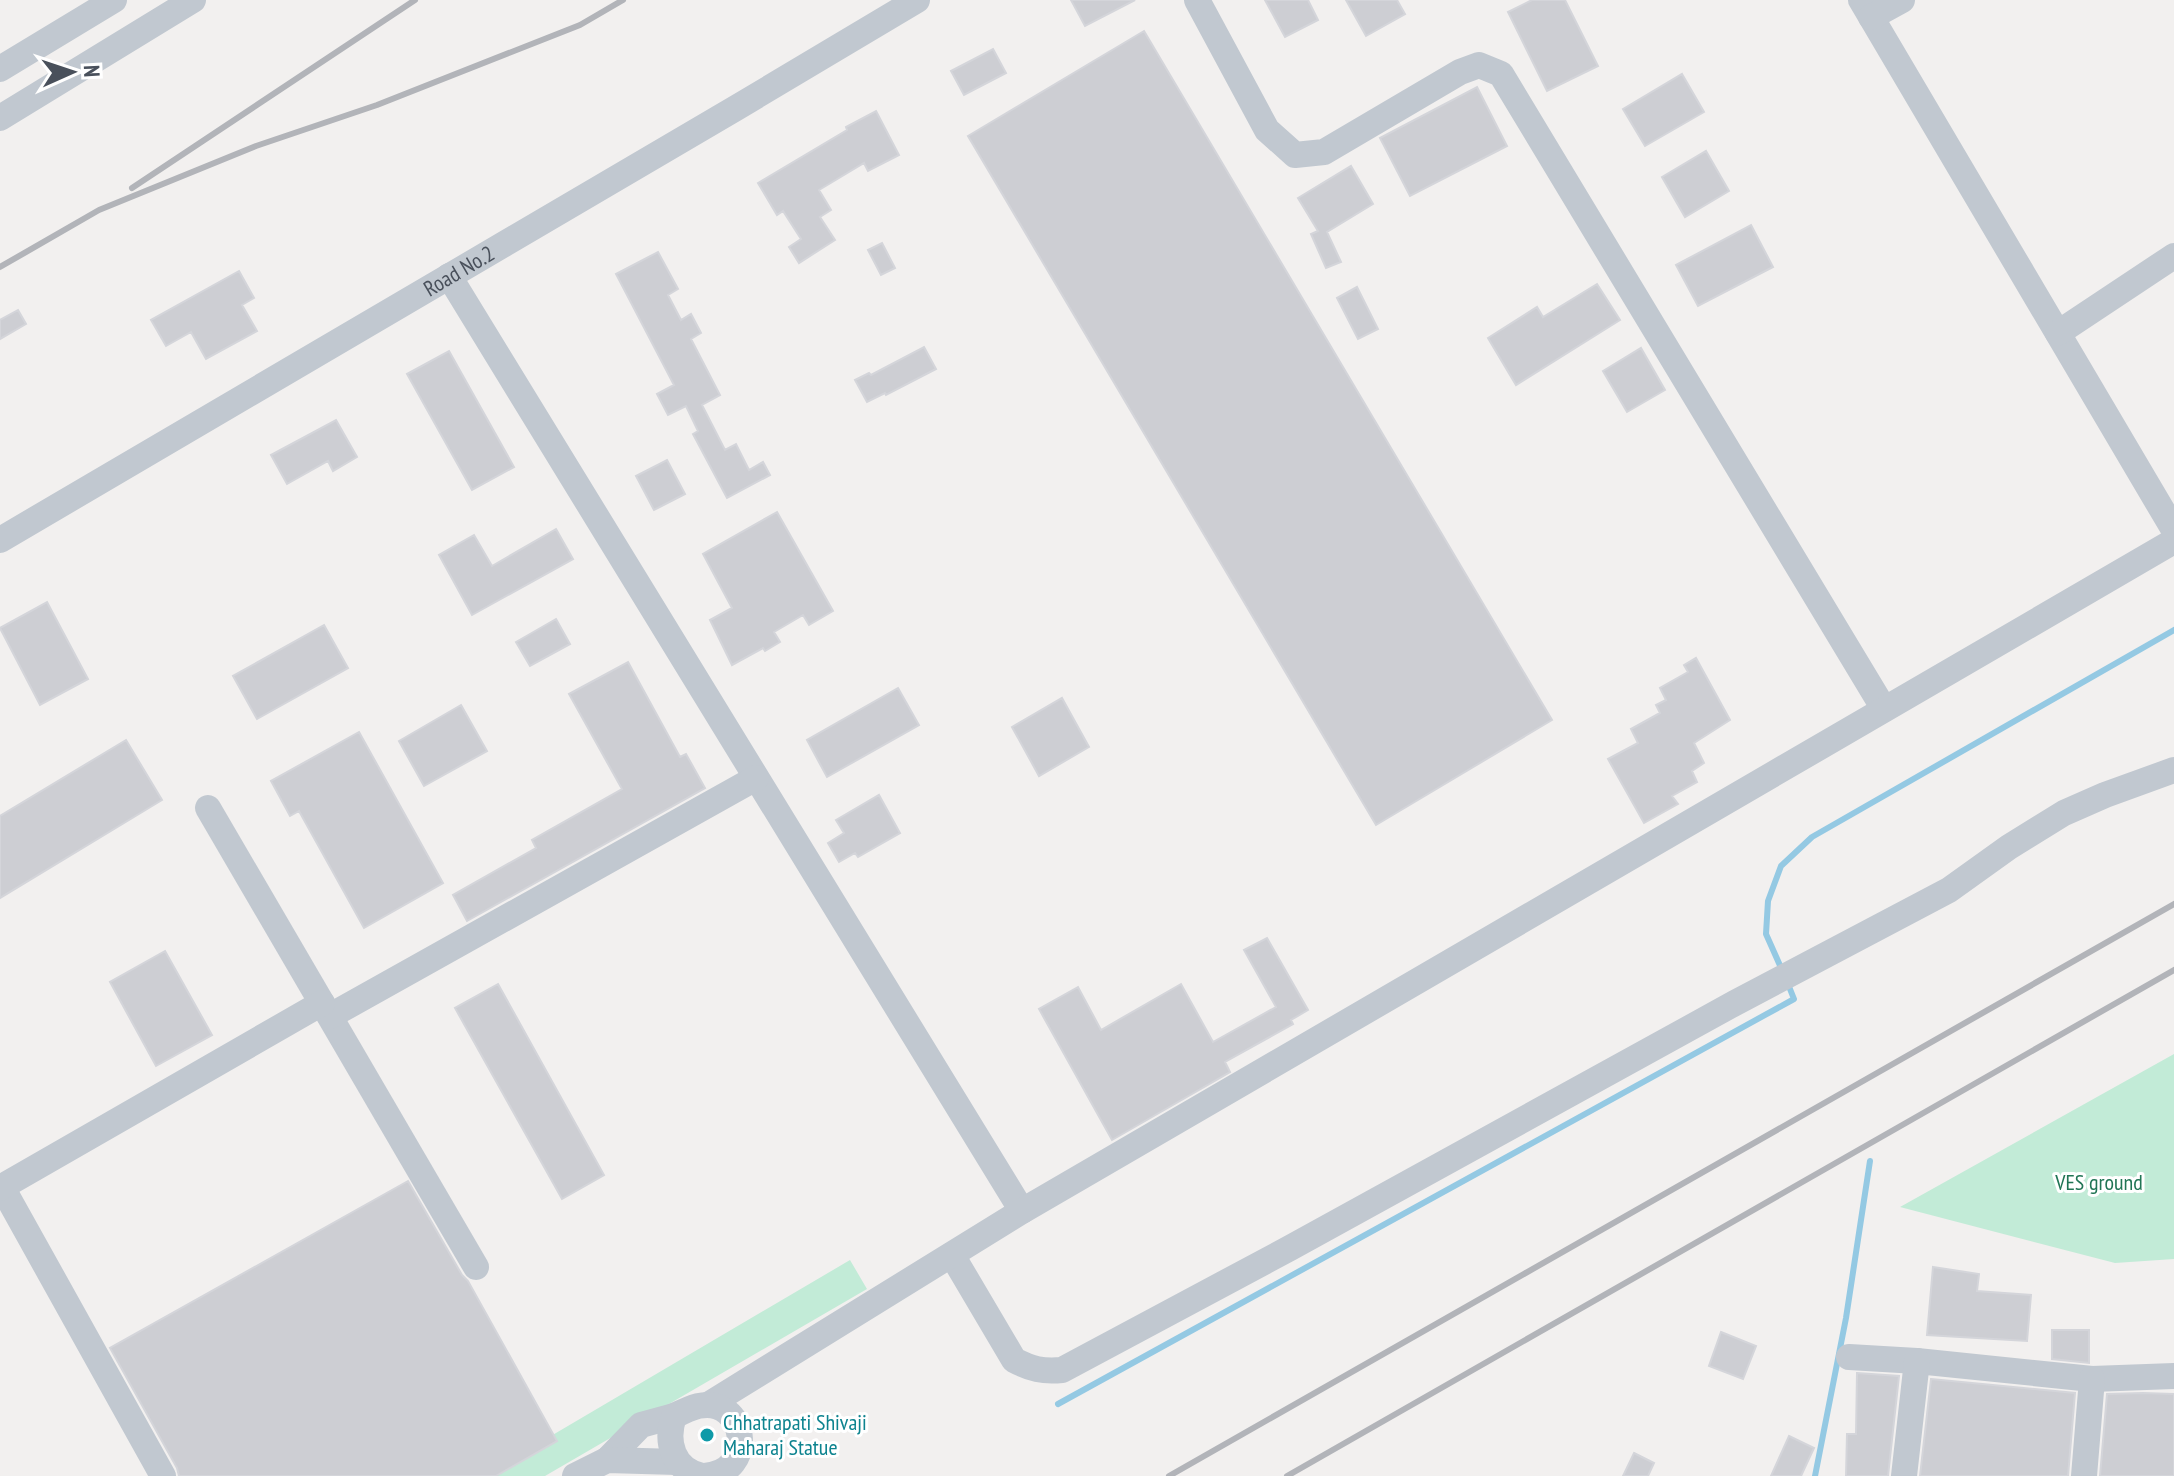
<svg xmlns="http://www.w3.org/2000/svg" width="2174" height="1476" viewBox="0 0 2174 1476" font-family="'PT Sans Narrow',sans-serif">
  <rect width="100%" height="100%" fill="#f2f0ef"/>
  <path fill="#c2ebd7" d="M 2174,1054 L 2174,1259 L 2115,1263 L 1900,1207 Z
    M 850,1260 L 867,1289 L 545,1476 L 483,1476 Z"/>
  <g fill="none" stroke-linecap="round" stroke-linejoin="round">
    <path stroke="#94c9e3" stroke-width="6" d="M 1782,970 L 1766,934 L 1768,901 L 1781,866 L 1812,837 L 2174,630
      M 1058,1404 L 1794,999 L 1788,984
      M 1815,1476 L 1846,1318 L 1870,1161"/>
  </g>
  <path fill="#cdced3" stroke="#d4d5da" stroke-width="2" d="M 1071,0 L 1135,0 L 1085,26 Z
    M 1265,0 L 1308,0 L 1318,20 L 1285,37 Z
    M 1346,0 L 1397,0 L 1405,14 L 1366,36 Z
    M 1532,0 L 1565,0 L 1598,66 L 1547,91 L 1508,12 Z
    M 1144,31 L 1552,720 L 1376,825 L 968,136 Z
    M 993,49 L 1006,73 L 964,95 L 951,71 Z
    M 1682,74 L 1704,112 L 1645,146 L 1623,109 Z
    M 1477,87 L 1507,146 L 1410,196 L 1380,138 Z
    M 876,111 L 899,155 L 868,171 L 864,163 L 819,190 L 831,210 L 820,217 L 835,240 L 799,263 L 789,247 L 801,239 L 783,211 L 777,215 L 758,183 L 847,130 L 846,127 Z
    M 1706,151 L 1729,191 L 1685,217 L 1662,177 Z
    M 1351,166 L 1373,204 L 1327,232 L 1341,262 L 1326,268 L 1311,234 L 1318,231 L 1298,198 Z
    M 1751,225 L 1773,267 L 1698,306 L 1676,265 Z
    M 882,243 L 895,268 L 881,275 L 868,250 Z
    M 658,252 L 678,289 L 668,295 L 681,320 L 691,314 L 701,333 L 691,339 L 720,395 L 702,405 L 725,450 L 736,444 L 749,470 L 763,462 L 770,475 L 727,498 L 693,434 L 698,431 L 686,406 L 668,415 L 657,394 L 674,385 L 616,274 Z
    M 239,271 L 254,298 L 242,305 L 257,331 L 206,359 L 191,332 L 166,346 L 151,320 Z
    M 1597,284 L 1620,320 L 1516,385 L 1488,338 L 1537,307 L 1543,317 Z
    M 1357,287 L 1378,329 L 1358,339 L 1337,298 Z
    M 18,310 L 26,324 L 0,339 L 0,320 Z
    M 924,347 L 936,369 L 886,395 L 885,393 L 867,402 L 855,380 L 869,373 L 871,375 Z
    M 1641,348 L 1665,390 L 1627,412 L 1603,371 Z
    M 449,351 L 514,467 L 472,490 L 407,374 Z
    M 336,420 L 357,457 L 333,471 L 328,461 L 287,484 L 271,455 Z
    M 667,460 L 685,494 L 654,510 L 636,476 Z
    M 777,512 L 833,611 L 809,625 L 803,615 L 774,632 L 780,642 L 765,651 L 763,648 L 732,665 L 710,620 L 732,608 L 703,554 Z
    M 556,529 L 573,559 L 472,615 L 439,555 L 474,535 L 492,566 Z
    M 47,602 L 88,679 L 40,705 L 0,628 Z
    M 556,619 L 570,644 L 530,666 L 516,642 Z
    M 324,625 L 348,668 L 257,719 L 233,676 Z
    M 1696,658 L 1730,720 L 1694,743 L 1704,763 L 1692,771 L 1697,782 L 1672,796 L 1678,804 L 1644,823 L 1608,759 L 1638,743 L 1631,729 L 1660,713 L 1656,705 L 1666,700 L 1660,688 L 1688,672 L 1684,665 Z
    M 628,662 L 680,757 L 686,754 L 705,788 L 467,921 L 453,895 L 536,848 L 532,840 L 622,789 L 569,694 Z
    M 898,688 L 919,725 L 827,777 L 807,740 Z
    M 1062,698 L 1089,747 L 1039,776 L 1012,727 Z
    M 461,705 L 487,751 L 424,786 L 399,741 Z
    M 359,732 L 443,883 L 364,928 L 299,811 L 290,816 L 271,781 Z
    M 126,740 L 162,800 L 0,898 L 0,816 Z
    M 879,795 L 900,833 L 858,857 L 855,853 L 839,862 L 828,843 L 844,833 L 836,820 Z
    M 1267,938 L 1308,1010 L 1291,1020 L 1293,1024 L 1225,1062 L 1230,1072 L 1112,1140 L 1039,1009 L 1078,987 L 1101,1030 L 1181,984 L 1213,1042 L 1276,1007 L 1244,950 Z
    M 165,951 L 212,1035 L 156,1066 L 110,982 Z
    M 498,984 L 604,1175 L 562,1199 L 455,1008 Z
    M 408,1181 L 462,1275 L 468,1281 L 557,1441 L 496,1476 L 179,1476 L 177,1468 L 110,1348 Z
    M 1933,1267 L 1979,1274 L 1977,1291 L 2031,1295 L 2027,1341 L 1927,1335 Z
    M 2052,1330 L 2089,1330 L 2089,1363 L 2052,1359 Z
    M 1721,1332 L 1756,1346 L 1743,1379 L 1709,1366 Z
    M 1857,1373 L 1899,1376 L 1888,1476 L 1846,1476 L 1847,1434 L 1856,1434 Z
    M 1931,1379 L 2075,1393 L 2068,1476 L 1920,1476 Z
    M 2143,1393 L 2174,1394 L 2174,1476 L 2100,1476 L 2107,1394 Z
    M 1789,1436 L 1814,1448 L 1801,1476 L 1771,1476 Z
    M 1634,1453 L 1654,1463 L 1648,1476 L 1623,1476 Z"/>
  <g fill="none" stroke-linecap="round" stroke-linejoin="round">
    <g stroke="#c1c8d0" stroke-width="26">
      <path d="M 1197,0 L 1267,130 L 1295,155 L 1324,152 L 1460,72 L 1479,65 L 1501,74 L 1884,709"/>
      <path d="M 1861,0 L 2174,530"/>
      <path d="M 1871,17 L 1902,0"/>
      <path d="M 0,69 L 114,0"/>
      <path d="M 0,118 L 193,0"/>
      <path d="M 449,276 L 1022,1211"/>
      <path d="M 2058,333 L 2174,256"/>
      <path id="s1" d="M 0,540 L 736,108 L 917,0"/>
      <path d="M 208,808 L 476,1267"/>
      <path d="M 330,1016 L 756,778"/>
      <path d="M 2,1187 L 163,1476"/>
      <path d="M 0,1188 L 322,1003"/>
      <path d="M 952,1255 L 1014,1360 C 1031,1369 1043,1372 1062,1370 L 1290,1248 L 1735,1003 L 1949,890 L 2009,847 L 2064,813 L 2105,795 L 2174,770"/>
      <path d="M 1849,1357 L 1917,1361 L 2092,1379 L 2174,1376"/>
      <path d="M 708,1405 L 1022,1211 L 2174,541"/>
      <path d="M 607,1460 L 641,1425 L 674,1416"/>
      <path d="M 575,1476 L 607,1460 L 677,1462"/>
      <path d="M 702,1476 C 673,1470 665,1442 674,1416 C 682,1412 690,1408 698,1406 C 746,1395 759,1473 704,1476"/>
      <path d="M 1904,1476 L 1917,1361"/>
      <path d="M 2084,1476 L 2092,1379"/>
    </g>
    <path stroke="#b2b4b9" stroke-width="6" d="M 132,188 L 415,0
      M 0,267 L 99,210 L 256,146 L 377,105 L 580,25 L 623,0
      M 1169,1476 L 2174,904
      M 1287,1476 L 2174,970"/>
  </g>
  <circle fill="#0f9aa8" stroke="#fff" stroke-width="3" cx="707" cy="1435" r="8"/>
  <g text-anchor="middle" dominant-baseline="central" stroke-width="6" stroke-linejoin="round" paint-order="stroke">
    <g font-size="22" fill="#49505b" stroke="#fff">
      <text stroke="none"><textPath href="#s1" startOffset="532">Road No.2</textPath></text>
    </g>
    <g font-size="22" fill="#217555" stroke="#fff">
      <text x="2099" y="1182">VES ground</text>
    </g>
    <g font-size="22" fill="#0d838f" stroke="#fff" text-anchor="start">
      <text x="723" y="1422">Chhatrapati Shivaji<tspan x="723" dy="25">Maharaj Statue</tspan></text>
    </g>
  </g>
  <g transform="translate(72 72) rotate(87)" stroke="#ffffff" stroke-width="6" paint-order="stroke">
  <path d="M0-6L14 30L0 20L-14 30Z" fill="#49505b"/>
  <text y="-12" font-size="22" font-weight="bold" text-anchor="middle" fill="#49505b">N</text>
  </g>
</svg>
